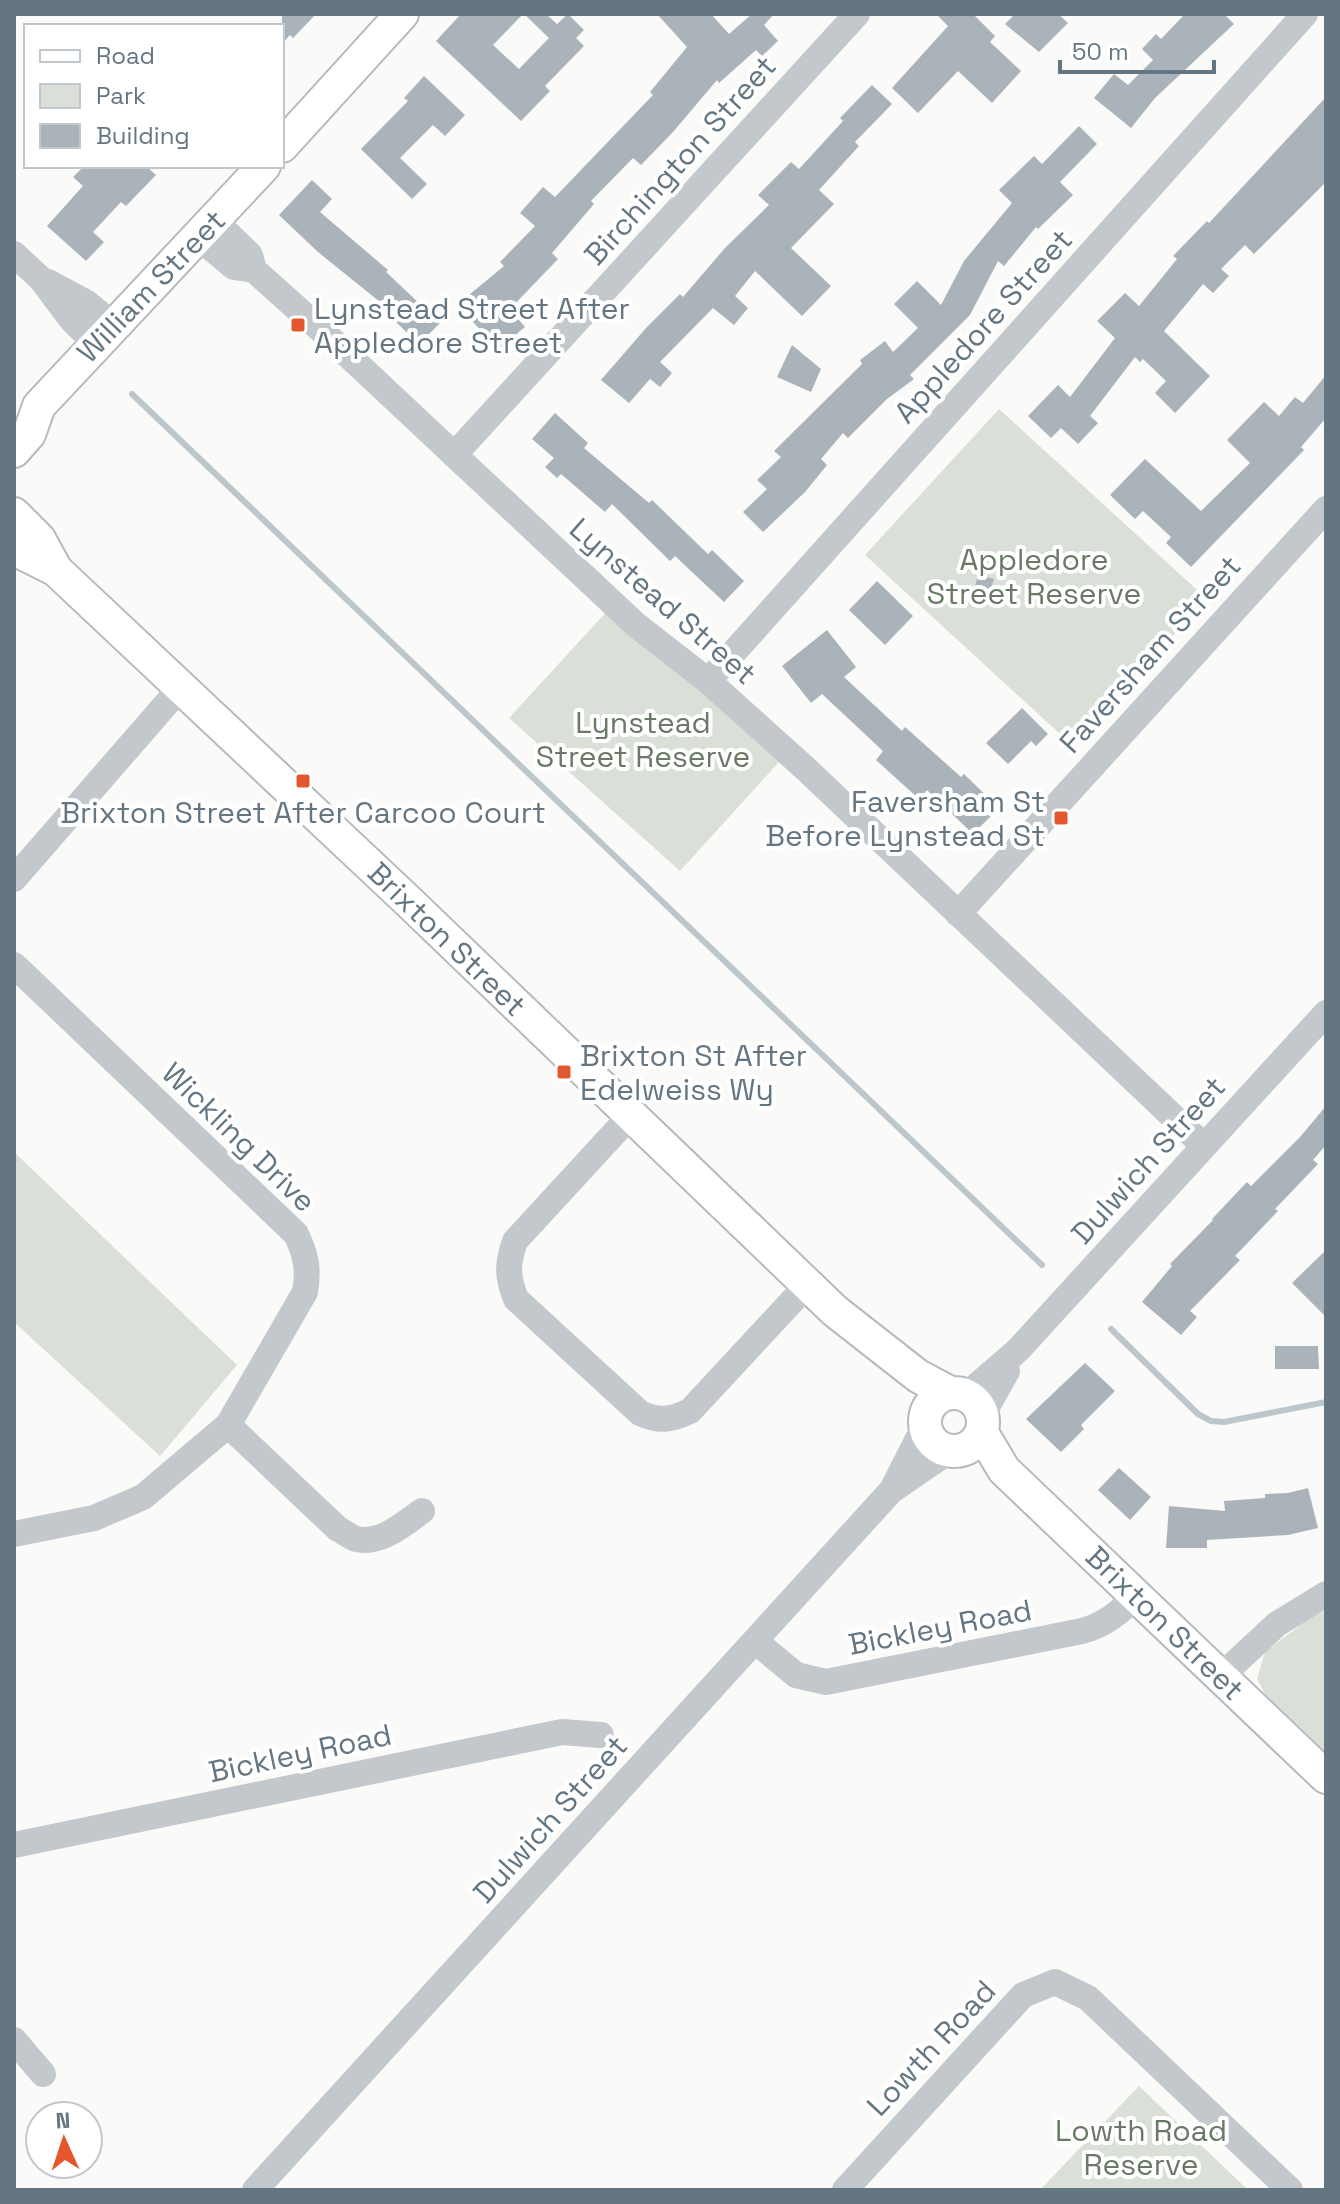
<svg xmlns="http://www.w3.org/2000/svg" width="1340" height="2204" viewBox="0 0 1340 2204" font-family="'Space Grotesk',sans-serif">
  <rect width="100%" height="100%" fill="#fafaf8"/>
  <path fill="#dadfd7" d="M 999,409 L 1207,599 L 1072,745 L 865,555 Z
    M 609,609 L 779,762 L 680,871 L 509,718 Z
    M 14,1152 L 237,1365 L 160,1456 L 14,1322 Z
    M 1326,1610 L 1326,1752 L 1265,1694 L 1257,1679 L 1265,1652 L 1307,1620 Z
    M 1139,2086 L 1248,2190 L 1040,2190 Z"/>
  <g fill="none" stroke-linecap="round" stroke-linejoin="round">
    <path stroke="#bbc7cb" stroke-width="6" d="M 132,394 L 1042,1265
      M 1111,1329 L 1198,1414 L 1211,1421 L 1224,1422 L 1326,1402"/>
  </g>
  <path fill="#aab3b9" d="M 282,14 L 316,14 L 293,38 L 290,35 L 282,44 Z
    M 461,14 L 523,14 L 493,45 L 519,69 L 549,38 L 524,14 L 546,14 L 557,24 L 568,14 L 584,30 L 576,38 L 584,46 L 545,86 L 550,91 L 521,121 L 436,41 Z
    M 657,14 L 711,14 L 729,34 L 752,14 L 774,14 L 764,25 L 778,41 L 762,56 L 756,50 L 719,83 L 717,80 L 673,132 L 641,165 L 633,158 L 591,201 L 594,204 L 552,253 L 558,259 L 510,309 L 525,327 L 497,350 L 458,304 L 504,266 L 500,262 L 535,226 L 520,213 L 543,187 L 555,197 L 653,95 L 650,92 L 687,47 Z
    M 936,14 L 973,14 L 995,36 L 990,42 L 1021,71 L 992,103 L 958,71 L 918,113 L 892,88 L 948,26 Z
    M 1015,14 L 1058,14 L 1068,23 L 1039,52 L 1005,24 Z
    M 1185,14 L 1224,14 L 1234,24 L 1155,98 L 1131,128 L 1094,98 L 1114,74 L 1128,85 L 1153,60 L 1142,49 L 1156,34 L 1161,39 Z
    M 424,76 L 465,115 L 445,136 L 433,125 L 400,158 L 427,184 L 412,199 L 361,149 L 408,101 L 404,98 Z
    M 872,85 L 892,104 L 855,142 L 859,146 L 819,190 L 834,204 L 791,248 L 831,286 L 802,316 L 755,271 L 735,296 L 748,308 L 734,325 L 713,308 L 660,362 L 672,373 L 660,387 L 650,379 L 629,403 L 601,380 L 646,328 L 680,294 L 683,297 L 725,248 L 769,205 L 758,195 L 791,162 L 799,169 L 843,121 L 840,118 Z
    M 1326,97 L 1326,182 L 1254,254 L 1245,245 L 1221,269 L 1229,276 L 1213,293 L 1203,284 L 1164,331 L 1210,376 L 1175,413 L 1155,393 L 1166,381 L 1143,359 L 1140,362 L 1135,357 L 1090,416 L 1098,423 L 1078,444 L 1061,428 L 1051,438 L 1028,416 L 1058,385 L 1070,397 L 1115,338 L 1097,321 L 1125,293 L 1139,306 L 1177,259 L 1173,256 L 1207,221 L 1209,223 Z
    M 1079,126 L 1097,144 L 1060,182 L 1073,195 L 1038,229 L 1036,227 L 1004,266 L 998,261 L 970,315 L 910,375 L 914,379 L 887,399 L 848,438 L 843,433 L 821,459 L 827,465 L 805,492 L 763,532 L 743,512 L 767,489 L 757,480 L 781,457 L 774,451 L 862,364 L 860,360 L 885,341 L 893,352 L 918,328 L 894,304 L 917,281 L 941,305 L 964,261 L 1012,203 L 999,190 L 1034,156 L 1042,164 Z
    M 84,166 L 146,166 L 156,175 L 126,206 L 121,202 L 93,232 L 104,242 L 86,261 L 47,226 L 83,186 L 73,177 Z
    M 312,180 L 332,199 L 320,212 L 388,270 L 386,272 L 440,323 L 419,344 L 378,305 L 380,302 L 318,252 L 279,215 Z
    M 792,345 L 821,369 L 811,392 L 777,377 Z
    M 1326,375 L 1326,418 L 1301,447 L 1304,450 L 1191,567 L 1166,543 L 1171,537 L 1143,511 L 1135,519 L 1110,495 L 1145,459 L 1201,511 L 1250,463 L 1227,440 L 1264,402 L 1279,416 L 1295,397 L 1303,403 Z
    M 555,413 L 588,443 L 584,448 L 649,503 L 652,500 L 708,554 L 712,550 L 744,581 L 724,602 L 675,556 L 670,561 L 612,504 L 605,512 L 561,474 L 557,478 L 545,467 L 554,458 L 532,439 Z
    M 978,575 L 994,579 L 989,595 L 974,591 Z
    M 877,581 L 913,616 L 885,645 L 849,610 Z
    M 827,630 L 856,667 L 844,677 L 902,731 L 905,727 L 961,777 L 964,774 L 999,808 L 973,834 L 927,790 L 919,799 L 876,760 L 883,751 L 822,694 L 811,703 L 782,666 Z
    M 1022,708 L 1048,734 L 1036,746 L 1031,741 L 1008,764 L 986,743 Z
    M 1326,1106 L 1326,1145 L 1313,1160 L 1318,1164 L 1275,1209 L 1278,1211 L 1235,1256 L 1240,1260 L 1190,1311 L 1197,1317 L 1181,1335 L 1142,1302 L 1172,1266 L 1170,1264 L 1213,1220 L 1212,1219 L 1247,1182 L 1251,1186 L 1300,1137 Z
    M 1326,1250 L 1326,1317 L 1292,1283 Z
    M 1275,1346 L 1318,1346 L 1319,1369 L 1275,1369 Z
    M 1085,1363 L 1115,1391 L 1081,1425 L 1084,1429 L 1061,1452 L 1026,1419 Z
    M 1119,1468 L 1151,1497 L 1130,1520 L 1098,1490 Z
    M 1308,1488 L 1318,1528 L 1288,1535 L 1207,1540 L 1207,1548 L 1166,1548 L 1169,1506 L 1225,1511 L 1224,1501 L 1265,1498 L 1265,1494 L 1288,1493 Z"/>
  <g fill="none" stroke-linecap="round" stroke-linejoin="round">
    <defs>
      <path id="major" d="M 282,146 L 402,14
        M 14,451 L 29,434 L 39,406 L 264,166
        M 14,514 L 39,539 L 56,570 L 408,901 L 835,1311 L 918,1376 L 950,1393
        M 14,546 L 22,553 L 56,570
        M925 1422a29 29 0 1 1 58 0a29 29 0 1 1-58 0Z
        M 982,1433 L 1004,1470 L 1326,1777"/>
    </defs>
    <use href="#major" stroke="#b5babe" stroke-width="36"/>
    <path stroke="#c3c8cc" stroke-width="26" d="M 214,220 L 250,255 L 254,270
      M 198,237 L 234,267 L 254,270 L 320,329 L 635,624 L 708,681 L 807,770 L 1203,1145
      M 14,254 L 41,279 L 71,319 L 95,343
      M 48,282 L 87,303 L 113,324
      M 454,455 L 857,14
      M 708,681 L 1305,14
      M 14,879 L 181,687
      M 958,914 L 1326,509
      M 14,965 L 296,1234 C 306,1255 309,1269 305,1292 L 228,1425 L 143,1497 L 94,1518 L 14,1534
      M 631,1115 L 515,1241 C 507,1264 507,1277 516,1299 L 640,1413 C 659,1422 671,1420 690,1411 L 808,1284
      M 966,1395 L 1018,1350 L 1326,1013
      M 983,1414 L 1007,1371
      M 228,1425 L 338,1529 C 343,1531 350,1537 356,1539 C 380,1545 404,1524 422,1511
      M 893,1488 L 925,1425
      M 755,1641 L 796,1675 L 826,1682 L 1082,1631 C 1105,1625 1120,1612 1137,1595
      M 1221,1676 L 1277,1624 L 1326,1594
      M 14,1845 L 562,1732 L 601,1735
      M 14,2040 L 43,2074
      M 255,2190 L 891,1491 L 949,1451
      M 845,2190 L 1023,1995 L 1055,1982 L 1088,1998 L 1290,2190"/>
    <use href="#major" stroke="#fff" stroke-width="32"/>
  </g>
  <g fill="#e4572e" stroke="#fff" stroke-width="3">
    <rect x="290" y="317" width="16" height="16" rx="4"/>
    <rect x="295" y="773" width="16" height="16" rx="4"/>
    <rect x="1053" y="810" width="16" height="16" rx="4"/>
    <rect x="556" y="1064" width="16" height="16" rx="4"/>
  </g>
  <g text-anchor="middle" dominant-baseline="central" stroke-width="8" stroke-linejoin="round" paint-order="stroke">
    <g font-size="30" fill="#657683" stroke="#fff">
      <text transform="translate(680 160) rotate(-48)">Birchington Street</text>
      <text transform="translate(151 286) rotate(-46)">William Street</text>
      <text transform="translate(983 326) rotate(-48)">Appledore Street</text>
      <text transform="translate(663 601) rotate(41)">Lynstead Street</text>
      <text transform="translate(1150 654) rotate(-48)">Faversham Street</text>
      <text transform="translate(447 939) rotate(44)">Brixton Street</text>
      <text transform="translate(239 1137) rotate(44)">Wickling Drive</text>
      <text transform="translate(1148 1160) rotate(-48)">Dulwich Street</text>
      <text transform="translate(1165 1623) rotate(44)">Brixton Street</text>
      <text transform="translate(940 1627) rotate(-11)">Bickley Road</text>
      <text transform="translate(300 1753) rotate(-12)">Bickley Road</text>
      <text transform="translate(550 1819) rotate(-48)">Dulwich Street</text>
      <text transform="translate(931 2048) rotate(-47)">Lowth Road</text>
    </g>
    <g font-size="30" fill="#657683" stroke="#fff" text-anchor="start">
      <text x="314" y="308">Lynstead Street After<tspan x="314" dy="34">Appledore Street</tspan></text>
      <text x="1045" y="801" text-anchor="end">Faversham St<tspan x="1045" dy="34">Before Lynstead St</tspan></text>
      <text x="303" y="812" text-anchor="middle">Brixton Street After Carcoo Court</text>
      <text x="580" y="1055">Brixton St After<tspan x="580" dy="34">Edelweiss Wy</tspan></text>
    </g>
    <g font-size="30" fill="#687a64" stroke="#fff">
      <text x="1034" y="559">Appledore<tspan x="1034" dy="34">Street Reserve</tspan></text>
      <text x="643" y="722">Lynstead<tspan x="643" dy="34">Street Reserve</tspan></text>
      <text x="1141" y="2130">Lowth Road<tspan x="1141" dy="34">Reserve</tspan></text>
    </g>
  </g>
  <rect width="1340" height="2204" fill="none" stroke="#657683" stroke-width="32"/>
  <rect x="24" y="24" width="260" height="144" fill="#ffffff" stroke="#c1c8cd" stroke-width="2"/>
  <rect x="40" y="50" width="40" height="12" fill="#ffffff" stroke="#c1c8cd" stroke-width="2"/>
  <text x="96" y="64" font-size="24" fill="#657683">Road</text>
  <rect x="40" y="84" width="40" height="24" fill="#dadfd7" stroke="#c1c8cd" stroke-width="2"/>
  <text x="96" y="104" font-size="24" fill="#657683">Park</text>
  <rect x="40" y="124" width="40" height="24" fill="#aab3b9" stroke="#c1c8cd" stroke-width="2"/>
  <text x="96" y="144" font-size="24" fill="#657683">Building</text>
  <g transform="translate(64 2140) rotate(357)"><circle r="38" fill="#ffffff" stroke="#c1c8cd" stroke-width="2"/>
  <path d="M0-6L14 30L0 20L-14 30Z" fill="#e4572e"/>
  <text y="-12" font-size="22" font-weight="bold" text-anchor="middle" fill="#657683">N</text>
  </g>
  <path d="M1060 60v12h154v-12" fill="none" stroke="#657683" stroke-width="4"/>
  <text x="1072" y="60" font-size="24" fill="#657683" stroke="#ffffff" stroke-width="6" paint-order="stroke">50 m</text>
</svg>
